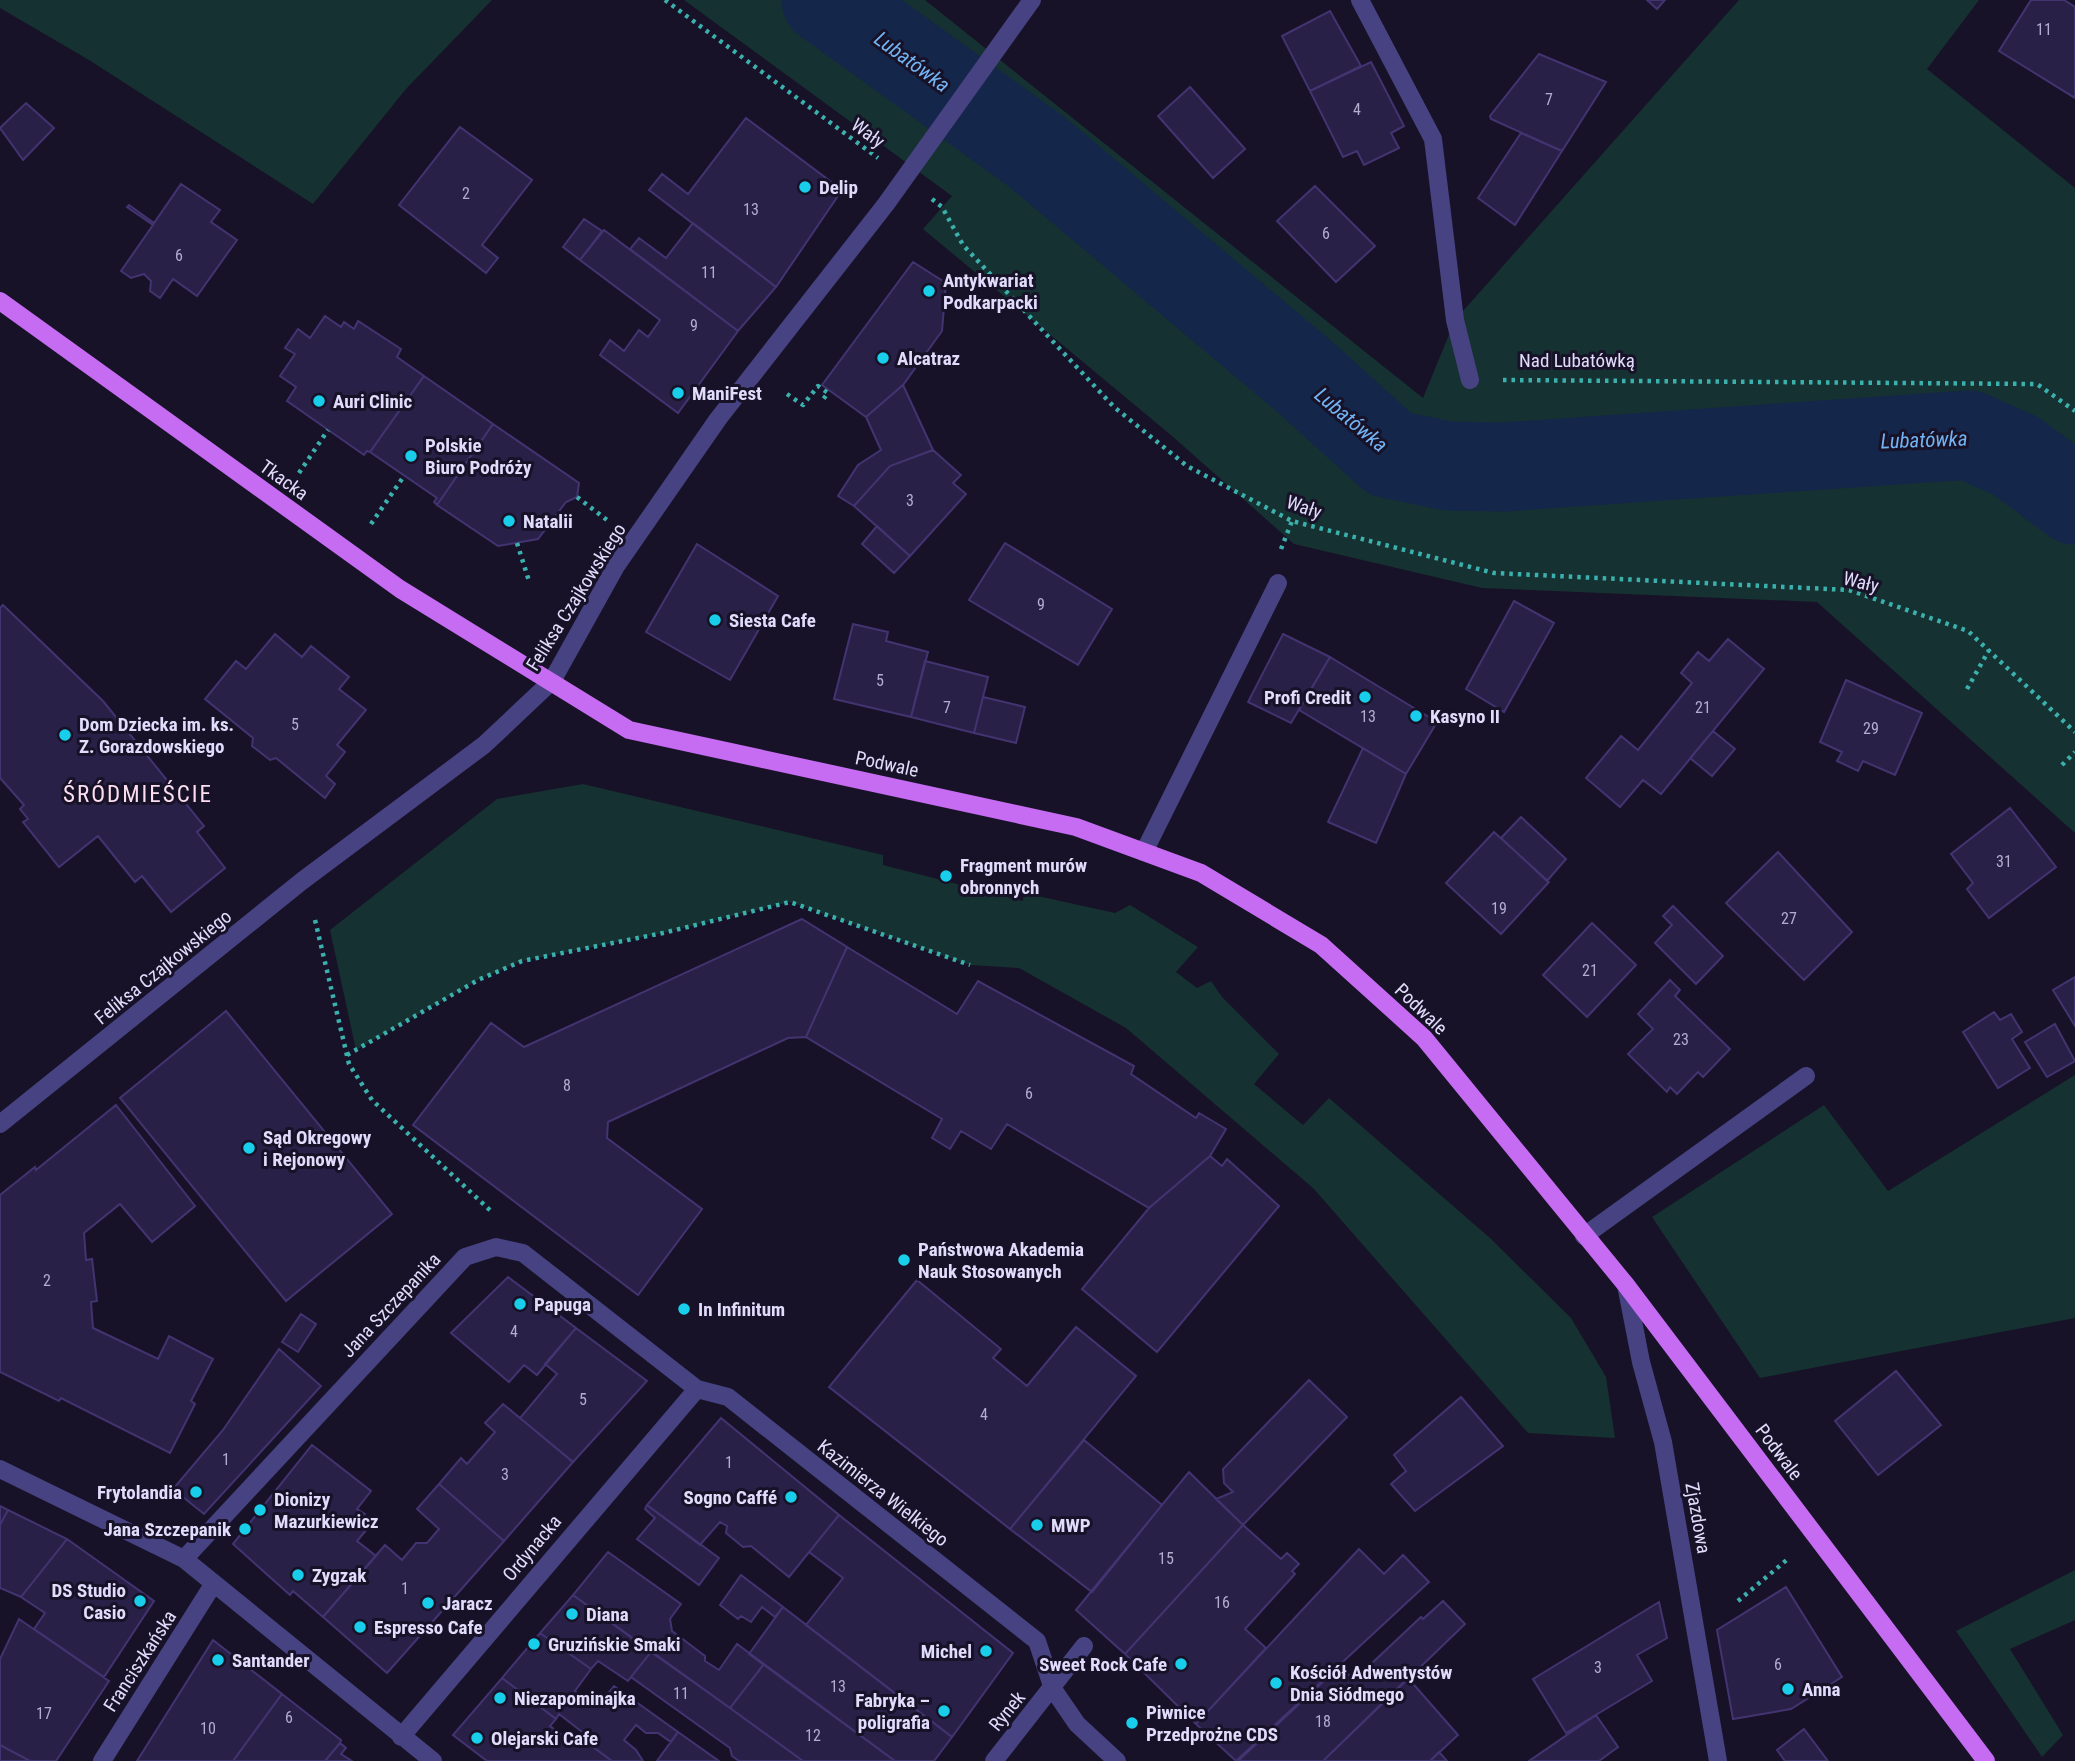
<svg xmlns="http://www.w3.org/2000/svg" width="2075" height="1761" viewBox="0 0 2075 1761" font-family="'Roboto Condensed',sans-serif">
  <rect width="100%" height="100%" fill="#171227"/>
  <path fill="#163131" d="M 0,0 L 492,0 L 406,89 L 313,204 L 89,60 L 0,8 Z
    M 684,0 L 925,0 L 1423,398 L 1455,320 L 1739,0 L 1979,0 L 1927,69 L 2075,188 L 2075,833 L 1817,602 L 1482,588 L 1294,544 L 1172,436 L 923,229 L 952,196 Z
    M 583,784 L 883,855 L 883,865 L 1023,901 L 1024,893 L 1115,913 L 1130,905 L 1198,947 L 1176,972 L 1197,988 L 1211,981 L 1222,997 L 1279,1054 L 1254,1084 L 1303,1125 L 1329,1098 L 1490,1238 L 1571,1318 L 1606,1377 L 1615,1438 L 1528,1433 L 1313,1188 L 1126,1028 L 1019,968 L 970,965 L 790,902 L 663,933 L 522,961 L 478,980 L 356,1050 L 330,930 L 497,799 Z
    M 2075,1075 L 2075,1318 L 1760,1378 L 1652,1217 L 1824,1105 L 1888,1191 Z
    M 2075,1570 L 2075,1620 L 2010,1649 L 2063,1735 L 2042,1757 L 1956,1631 Z"/>
  <g fill="none" stroke-linecap="round" stroke-linejoin="round">
    <path stroke="#14264a" stroke-width="89" d="M 826,0 L 1037,152 L 1305,377 L 1390,454 L 1448,466 L 1503,467 L 1969,435 L 2016,456 L 2075,500"/>
  </g>
  <path fill="#292047" stroke="#423471" stroke-width="2" d="M 1647,0 L 1665,0 L 1657,9 Z
    M 2031,0 L 2064,0 L 2075,7 L 2075,98 L 1999,51 Z
    M 1330,11 L 1361,66 L 1310,91 L 1282,36 Z
    M 1539,54 L 1606,82 L 1562,151 L 1491,119 L 1490,116 Z
    M 1371,62 L 1404,126 L 1391,133 L 1399,148 L 1364,165 L 1357,151 L 1343,157 L 1310,91 Z
    M 1190,87 L 1245,149 L 1213,178 L 1158,116 Z
    M 26,103 L 54,128 L 23,160 L 0,128 Z
    M 746,118 L 842,190 L 776,287 L 649,190 L 662,174 L 688,194 Z
    M 460,127 L 532,180 L 482,245 L 498,258 L 486,273 L 399,205 Z
    M 1521,133 L 1562,151 L 1515,225 L 1478,198 Z
    M 181,184 L 220,210 L 211,222 L 237,240 L 197,296 L 173,279 L 160,298 L 150,291 L 151,281 L 144,274 L 131,278 L 121,271 L 153,225 L 127,207 L 129,205 L 154,223 Z
    M 1315,186 L 1375,246 L 1336,282 L 1277,221 Z
    M 584,219 L 602,231 L 580,260 L 563,247 Z
    M 693,223 L 776,287 L 738,331 L 630,249 L 639,238 L 666,258 Z
    M 604,230 L 738,331 L 678,413 L 600,355 L 610,340 L 624,351 L 639,330 L 648,337 L 660,320 L 580,260 Z
    M 913,262 L 946,283 L 942,331 L 903,385 L 866,417 L 822,385 Z
    M 325,316 L 341,327 L 344,322 L 354,329 L 358,321 L 401,349 L 397,357 L 424,376 L 370,452 L 367,451 L 364,455 L 287,401 L 296,387 L 280,376 L 295,354 L 285,348 L 298,329 L 310,338 Z
    M 424,376 L 493,424 L 437,505 L 434,502 L 437,498 L 370,452 Z
    M 903,385 L 933,450 L 890,466 L 854,506 L 838,496 L 858,465 L 881,450 L 866,417 Z
    M 493,424 L 579,483 L 577,497 L 566,502 L 538,539 L 498,546 L 437,505 Z
    M 933,450 L 961,475 L 953,483 L 966,494 L 910,556 L 854,506 L 890,466 Z
    M 877,526 L 910,556 L 894,573 L 862,544 Z
    M 1005,543 L 1112,609 L 1078,665 L 969,600 Z
    M 697,544 L 778,596 L 730,680 L 646,632 Z
    M 1514,601 L 1554,623 L 1504,712 L 1466,689 Z
    M 3,605 L 103,701 L 204,826 L 197,832 L 225,868 L 171,912 L 142,876 L 135,882 L 98,836 L 59,867 L 23,822 L 28,819 L 20,809 L 24,805 L 0,778 L 0,608 Z
    M 853,624 L 888,632 L 886,641 L 928,652 L 911,717 L 834,699 Z
    M 275,634 L 302,657 L 311,646 L 349,677 L 339,689 L 366,710 L 337,745 L 345,752 L 326,776 L 335,784 L 325,798 L 276,758 L 270,760 L 252,746 L 253,738 L 205,699 L 236,661 L 246,669 Z
    M 1283,634 L 1330,657 L 1291,723 L 1248,702 Z
    M 1728,639 L 1764,669 L 1661,794 L 1643,780 L 1620,807 L 1586,778 L 1621,736 L 1638,750 L 1692,683 L 1681,673 L 1698,652 L 1709,661 Z
    M 1330,657 L 1437,722 L 1406,774 L 1299,710 Z
    M 925,661 L 988,677 L 974,733 L 911,717 Z
    M 1846,680 L 1922,713 L 1895,775 L 1863,761 L 1858,771 L 1837,761 L 1842,752 L 1820,742 Z
    M 983,697 L 1025,707 L 1016,743 L 974,733 Z
    M 1713,731 L 1735,749 L 1712,776 L 1690,758 Z
    M 1363,748 L 1406,774 L 1376,843 L 1328,822 Z
    M 2010,808 L 2056,867 L 1989,918 L 1967,889 L 1973,883 L 1951,854 Z
    M 1521,817 L 1566,859 L 1547,881 L 1501,838 Z
    M 1494,832 L 1549,882 L 1501,934 L 1446,883 Z
    M 1778,852 L 1852,932 L 1804,980 L 1726,903 Z
    M 1673,906 L 1723,956 L 1696,984 L 1655,943 L 1672,925 L 1663,916 Z
    M 802,919 L 847,947 L 806,1037 L 788,1038 L 608,1122 L 607,1138 L 702,1209 L 638,1295 L 413,1125 L 491,1023 L 524,1047 Z
    M 1592,923 L 1636,965 L 1587,1017 L 1543,975 Z
    M 847,947 L 957,1014 L 978,981 L 1134,1066 L 1131,1074 L 1196,1118 L 1199,1113 L 1226,1129 L 1210,1156 L 1149,1208 L 1007,1124 L 991,1149 L 961,1131 L 950,1149 L 932,1138 L 942,1119 L 806,1037 Z
    M 2075,977 L 2075,1026 L 2053,990 Z
    M 1670,980 L 1680,990 L 1675,996 L 1730,1049 L 1703,1077 L 1698,1072 L 1677,1094 L 1670,1087 L 1667,1092 L 1628,1054 L 1653,1029 L 1638,1014 Z
    M 226,1011 L 392,1214 L 286,1301 L 120,1098 Z
    M 1994,1012 L 2000,1020 L 2011,1014 L 2022,1032 L 2012,1039 L 2030,1068 L 1998,1088 L 1963,1032 Z
    M 2055,1024 L 2075,1061 L 2047,1077 L 2025,1042 Z
    M 116,1105 L 195,1206 L 152,1242 L 120,1204 L 84,1233 L 86,1260 L 92,1259 L 97,1301 L 91,1302 L 93,1328 L 158,1359 L 169,1336 L 213,1359 L 191,1401 L 195,1404 L 170,1453 L 61,1398 L 59,1401 L 0,1372 L 0,1195 L 35,1167 L 36,1170 Z
    M 1210,1156 L 1222,1166 L 1227,1159 L 1279,1206 L 1157,1352 L 1082,1289 L 1149,1208 Z
    M 508,1277 L 576,1328 L 537,1375 L 524,1365 L 509,1382 L 451,1333 Z
    M 917,1280 L 1001,1349 L 993,1358 L 1027,1386 L 1076,1327 L 1136,1376 L 1010,1529 L 829,1387 Z
    M 301,1314 L 316,1324 L 298,1352 L 282,1342 Z
    M 576,1328 L 647,1381 L 573,1462 L 520,1418 L 557,1374 L 545,1364 Z
    M 279,1349 L 321,1386 L 204,1514 L 173,1489 L 223,1430 Z
    M 1896,1371 L 1941,1425 L 1878,1475 L 1835,1421 Z
    M 1309,1380 L 1347,1417 L 1243,1525 L 1216,1499 L 1233,1492 L 1224,1483 L 1223,1469 Z
    M 1461,1397 L 1503,1446 L 1415,1511 L 1391,1484 L 1406,1471 L 1394,1455 Z
    M 503,1404 L 573,1462 L 504,1541 L 439,1484 L 461,1458 L 467,1464 L 495,1432 L 485,1423 Z
    M 721,1418 L 839,1515 L 789,1577 L 751,1546 L 743,1547 L 726,1533 L 727,1526 L 720,1522 L 700,1545 L 647,1505 Z
    M 1084,1440 L 1162,1505 L 1092,1592 L 1010,1529 Z
    M 312,1445 L 371,1491 L 357,1509 L 365,1514 L 359,1522 L 367,1529 L 357,1541 L 376,1556 L 323,1617 L 293,1591 L 290,1595 L 233,1544 Z
    M 1189,1472 L 1243,1525 L 1125,1654 L 1076,1610 Z
    M 439,1484 L 504,1541 L 387,1673 L 323,1617 L 385,1545 L 402,1560 L 416,1543 L 427,1543 L 439,1529 L 417,1509 Z
    M 647,1505 L 719,1558 L 699,1585 L 637,1539 L 655,1518 L 645,1509 Z
    M 0,1506 L 8,1510 L 0,1525 Z
    M 8,1510 L 67,1539 L 21,1597 L 0,1588 L 0,1525 Z
    M 839,1515 L 1013,1653 L 952,1737 L 806,1625 L 843,1578 L 809,1552 Z
    M 1243,1525 L 1281,1559 L 1287,1553 L 1299,1564 L 1292,1571 L 1295,1574 L 1245,1629 L 1266,1648 L 1196,1724 L 1125,1654 Z
    M 67,1539 L 154,1601 L 104,1677 L 34,1629 L 45,1613 L 21,1597 Z
    M 1359,1549 L 1384,1574 L 1403,1555 L 1429,1582 L 1236,1761 L 1196,1724 Z
    M 608,1552 L 681,1604 L 670,1619 L 672,1631 L 705,1656 L 705,1661 L 719,1670 L 737,1644 L 764,1664 L 730,1708 L 573,1595 Z
    M 741,1575 L 783,1607 L 775,1617 L 762,1607 L 751,1622 L 741,1616 L 738,1619 L 720,1605 Z
    M 1786,1587 L 1842,1677 L 1791,1709 L 1733,1719 L 1717,1630 Z
    M 573,1595 L 651,1652 L 628,1681 L 598,1661 L 591,1669 L 540,1633 Z
    M 1443,1601 L 1465,1624 L 1323,1761 L 1238,1761 L 1340,1666 L 1354,1680 L 1421,1617 L 1423,1619 Z
    M 1659,1602 L 1667,1638 L 1637,1655 L 1652,1681 L 1566,1733 L 1533,1679 Z
    M 783,1607 L 952,1737 L 934,1761 L 895,1761 L 749,1654 Z
    M 19,1619 L 109,1681 L 56,1761 L 30,1761 L 0,1745 L 0,1659 Z
    M 540,1633 L 591,1669 L 575,1691 L 579,1695 L 580,1702 L 597,1707 L 614,1686 L 678,1732 L 671,1742 L 658,1733 L 646,1733 L 636,1725 L 624,1740 L 636,1750 L 643,1761 L 612,1761 L 582,1739 L 586,1735 L 559,1714 L 556,1719 L 502,1678 Z
    M 213,1640 L 282,1694 L 233,1761 L 137,1761 Z
    M 651,1652 L 730,1708 L 803,1761 L 739,1761 L 732,1756 L 730,1748 L 631,1677 Z
    M 764,1664 L 895,1761 L 803,1761 L 730,1708 Z
    M 502,1678 L 556,1719 L 550,1726 L 577,1746 L 582,1739 L 612,1761 L 487,1761 L 453,1735 Z
    M 1408,1678 L 1458,1735 L 1430,1761 L 1323,1761 Z
    M 282,1694 L 341,1740 L 340,1743 L 325,1761 L 233,1761 Z
    M 1596,1715 L 1618,1747 L 1599,1761 L 1529,1761 Z
    M 1804,1729 L 1828,1761 L 1785,1761 L 1777,1750 Z
    M 678,1732 L 719,1761 L 657,1761 Z
    M 340,1743 L 346,1748 L 341,1754 L 352,1761 L 325,1761 Z
    M 0,1745 L 30,1761 L 0,1761 Z
    M 1439,1752 L 1447,1761 L 1430,1761 Z"/>
  <g fill="none" stroke-linecap="round" stroke-linejoin="round">
    <path stroke="#3bb1ae" stroke-width="4.5" stroke-dasharray="3.5 5" stroke-linecap="butt" d="M 665,0 L 878,158
      M 932,199 L 942,207 L 963,245 L 1114,407 L 1187,466 L 1292,521 L 1494,573 L 1849,590 L 1968,631 L 2075,732
      M 1503,380 L 2037,384 L 2075,411
      M 787,394 L 803,405 L 818,386 L 828,393 L 821,402
      M 299,473 L 328,430
      M 577,497 L 607,520
      M 371,524 L 404,476
      M 517,543 L 529,581
      M 1281,549 L 1292,521
      M 1967,689 L 1989,650
      M 2062,765 L 2075,752
      M 315,920 L 349,1064 L 372,1100 L 493,1213
      M 347,1055 L 478,980 L 522,961 L 663,933 L 790,902 L 970,965
      M 1738,1601 L 1789,1558"/>
    <path stroke="#474282" stroke-width="18" d="M 1360,0 L 1433,139 L 1455,320 L 1470,380
      M 1144,852 L 1278,583
      M 0,1124 L 302,881 L 484,745 L 552,681 L 616,566 L 718,419 L 886,204 L 1032,0
      M 1584,1236 L 1806,1076
      M 1626,1285 L 1641,1362 L 1663,1442 L 1718,1761
      M 0,1469 L 184,1559 L 433,1761
      M 184,1559 L 465,1257 L 496,1247 L 523,1253 L 697,1389 L 728,1397 L 1037,1641 L 1053,1689 L 1077,1724 L 1117,1761
      M 401,1737 L 697,1389
      M 102,1761 L 214,1583
      M 994,1761 L 1084,1646"/>
    <path stroke="#c66cf2" stroke-width="18" d="M 0,301 L 400,589 L 629,730 L 1076,827 L 1201,873 L 1321,945 L 1424,1038 L 1626,1285 L 1986,1761"/>
  </g>
  <g fill="#19ceeb" stroke="#171227" stroke-width="2.5">
    <circle cx="805" cy="187" r="7"/>
    <circle cx="929" cy="291" r="7"/>
    <circle cx="883" cy="358" r="7"/>
    <circle cx="678" cy="393" r="7"/>
    <circle cx="319" cy="401" r="7"/>
    <circle cx="411" cy="456" r="7"/>
    <circle cx="509" cy="521" r="7"/>
    <circle cx="715" cy="620" r="7"/>
    <circle cx="1365" cy="697" r="7"/>
    <circle cx="1416" cy="716" r="7"/>
    <circle cx="65" cy="735" r="7"/>
    <circle cx="946" cy="876" r="7"/>
    <circle cx="249" cy="1148" r="7"/>
    <circle cx="904" cy="1260" r="7"/>
    <circle cx="520" cy="1304" r="7"/>
    <circle cx="684" cy="1309" r="7"/>
    <circle cx="196" cy="1492" r="7"/>
    <circle cx="791" cy="1497" r="7"/>
    <circle cx="260" cy="1510" r="7"/>
    <circle cx="1037" cy="1525" r="7"/>
    <circle cx="245" cy="1529" r="7"/>
    <circle cx="298" cy="1575" r="7"/>
    <circle cx="140" cy="1601" r="7"/>
    <circle cx="428" cy="1603" r="7"/>
    <circle cx="572" cy="1614" r="7"/>
    <circle cx="360" cy="1627" r="7"/>
    <circle cx="534" cy="1644" r="7"/>
    <circle cx="986" cy="1651" r="7"/>
    <circle cx="218" cy="1660" r="7"/>
    <circle cx="1181" cy="1664" r="7"/>
    <circle cx="1276" cy="1683" r="7"/>
    <circle cx="1788" cy="1689" r="7"/>
    <circle cx="500" cy="1698" r="7"/>
    <circle cx="944" cy="1711" r="7"/>
    <circle cx="1132" cy="1723" r="7"/>
    <circle cx="477" cy="1738" r="7"/>
  </g>
  <g text-anchor="middle" dominant-baseline="central" stroke-width="6" stroke-linejoin="round" paint-order="stroke">
    <g font-size="16" fill="#b3adcf">
      <text x="2044" y="29">11</text>
      <text x="1549" y="99">7</text>
      <text x="1357" y="109">4</text>
      <text x="466" y="193">2</text>
      <text x="751" y="209">13</text>
      <text x="1326" y="233">6</text>
      <text x="179" y="255">6</text>
      <text x="709" y="272">11</text>
      <text x="694" y="325">9</text>
      <text x="910" y="500">3</text>
      <text x="1041" y="604">9</text>
      <text x="880" y="680">5</text>
      <text x="947" y="707">7</text>
      <text x="1703" y="707">21</text>
      <text x="1368" y="716">13</text>
      <text x="295" y="724">5</text>
      <text x="1871" y="728">29</text>
      <text x="2004" y="861">31</text>
      <text x="1499" y="908">19</text>
      <text x="1789" y="918">27</text>
      <text x="1590" y="970">21</text>
      <text x="1681" y="1039">23</text>
      <text x="567" y="1085">8</text>
      <text x="1029" y="1093">6</text>
      <text x="47" y="1280">2</text>
      <text x="514" y="1331">4</text>
      <text x="583" y="1399">5</text>
      <text x="984" y="1414">4</text>
      <text x="226" y="1459">1</text>
      <text x="729" y="1462">1</text>
      <text x="505" y="1474">3</text>
      <text x="1166" y="1558">15</text>
      <text x="405" y="1588">1</text>
      <text x="1222" y="1602">16</text>
      <text x="1778" y="1664">6</text>
      <text x="1598" y="1667">3</text>
      <text x="838" y="1686">13</text>
      <text x="681" y="1693">11</text>
      <text x="44" y="1713">17</text>
      <text x="289" y="1717">6</text>
      <text x="1323" y="1721">18</text>
      <text x="208" y="1728">10</text>
      <text x="813" y="1735">12</text>
    </g>
    <g font-size="19" fill="#e1dcfc" stroke="#171227">
      <text transform="translate(868 133) rotate(36)">Wały</text>
      <text x="1577" y="360">Nad Lubatówką</text>
      <text transform="translate(284 480) rotate(36)">Tkacka</text>
      <text transform="translate(1304 507) rotate(19)">Wały</text>
      <text transform="translate(1861 582) rotate(14)">Wały</text>
      <text transform="translate(576 597) rotate(-58)">Feliksa Czajkowskiego</text>
      <text transform="translate(887 764) rotate(12)">Podwale</text>
      <text transform="translate(163 967) rotate(-39)">Feliksa Czajkowskiego</text>
      <text transform="translate(1421 1009) rotate(44)">Podwale</text>
      <text transform="translate(391 1305) rotate(-47)">Jana Szczepanika</text>
      <text transform="translate(1779 1452) rotate(53)">Podwale</text>
      <text transform="translate(883 1493) rotate(38)">Kazimierza Wielkiego</text>
      <text transform="translate(1698 1518) rotate(80)">Zjazdowa</text>
      <text transform="translate(532 1548) rotate(-50)">Ordynacka</text>
      <text transform="translate(140 1661) rotate(-57)">Franciszkańska</text>
      <text transform="translate(1007 1711) rotate(-51)">Rynek</text>
    </g>
    <g font-size="19" font-weight="bold" fill="#e1dcfc" stroke="#171227" text-anchor="start">
      <text x="819" y="187">Delip</text>
      <text x="943" y="280">Antykwariat<tspan x="943" dy="22">Podkarpacki</tspan></text>
      <text x="897" y="358">Alcatraz</text>
      <text x="692" y="393">ManiFest</text>
      <text x="333" y="401">Auri Clinic</text>
      <text x="425" y="445">Polskie<tspan x="425" dy="22">Biuro Podróży</tspan></text>
      <text x="523" y="521">Natalii</text>
      <text x="729" y="620">Siesta Cafe</text>
      <text x="1351" y="697" text-anchor="end">Profi Credit</text>
      <text x="1430" y="716">Kasyno II</text>
      <text x="79" y="724">Dom Dziecka im. ks.<tspan x="79" dy="22">Z. Gorazdowskiego</tspan></text>
      <text x="960" y="865">Fragment murów<tspan x="960" dy="22">obronnych</tspan></text>
      <text x="263" y="1137">Sąd Okregowy<tspan x="263" dy="22">i Rejonowy</tspan></text>
      <text x="918" y="1249">Państwowa Akademia<tspan x="918" dy="22">Nauk Stosowanych</tspan></text>
      <text x="534" y="1304">Papuga</text>
      <text x="698" y="1309">In Infinitum</text>
      <text x="182" y="1492" text-anchor="end">Frytolandia</text>
      <text x="777" y="1497" text-anchor="end">Sogno Caffé</text>
      <text x="274" y="1499">Dionizy<tspan x="274" dy="22">Mazurkiewicz</tspan></text>
      <text x="1051" y="1525">MWP</text>
      <text x="231" y="1529" text-anchor="end">Jana Szczepanik</text>
      <text x="312" y="1575">Zygzak</text>
      <text x="126" y="1590" text-anchor="end">DS Studio<tspan x="126" dy="22">Casio</tspan></text>
      <text x="442" y="1603">Jaracz</text>
      <text x="586" y="1614">Diana</text>
      <text x="374" y="1627">Espresso Cafe</text>
      <text x="548" y="1644">Gruzińskie Smaki</text>
      <text x="972" y="1651" text-anchor="end">Michel</text>
      <text x="232" y="1660">Santander</text>
      <text x="1167" y="1664" text-anchor="end">Sweet Rock Cafe</text>
      <text x="1290" y="1672">Kościół Adwentystów<tspan x="1290" dy="22">Dnia Siódmego</tspan></text>
      <text x="1802" y="1689">Anna</text>
      <text x="514" y="1698">Niezapominajka</text>
      <text x="930" y="1700" text-anchor="end">Fabryka –<tspan x="930" dy="22">poligrafia</tspan></text>
      <text x="1146" y="1712">Piwnice<tspan x="1146" dy="22">Przedprożne CDS</tspan></text>
      <text x="491" y="1738">Olejarski Cafe</text>
    </g>
    <g font-size="21" font-style="italic" fill="#73b3f3" stroke="#171227">
      <text transform="translate(912 62) rotate(36)">Lubatówka</text>
      <text transform="translate(1351 420) rotate(40)">Lubatówka</text>
      <text transform="translate(1924 440) rotate(-2)">Lubatówka</text>
    </g>
    <g font-size="23" letter-spacing="2" fill="#fcdef0" stroke="#171227">
      <text x="138" y="794">ŚRÓDMIEŚCIE</text>
    </g>
  </g>
</svg>
